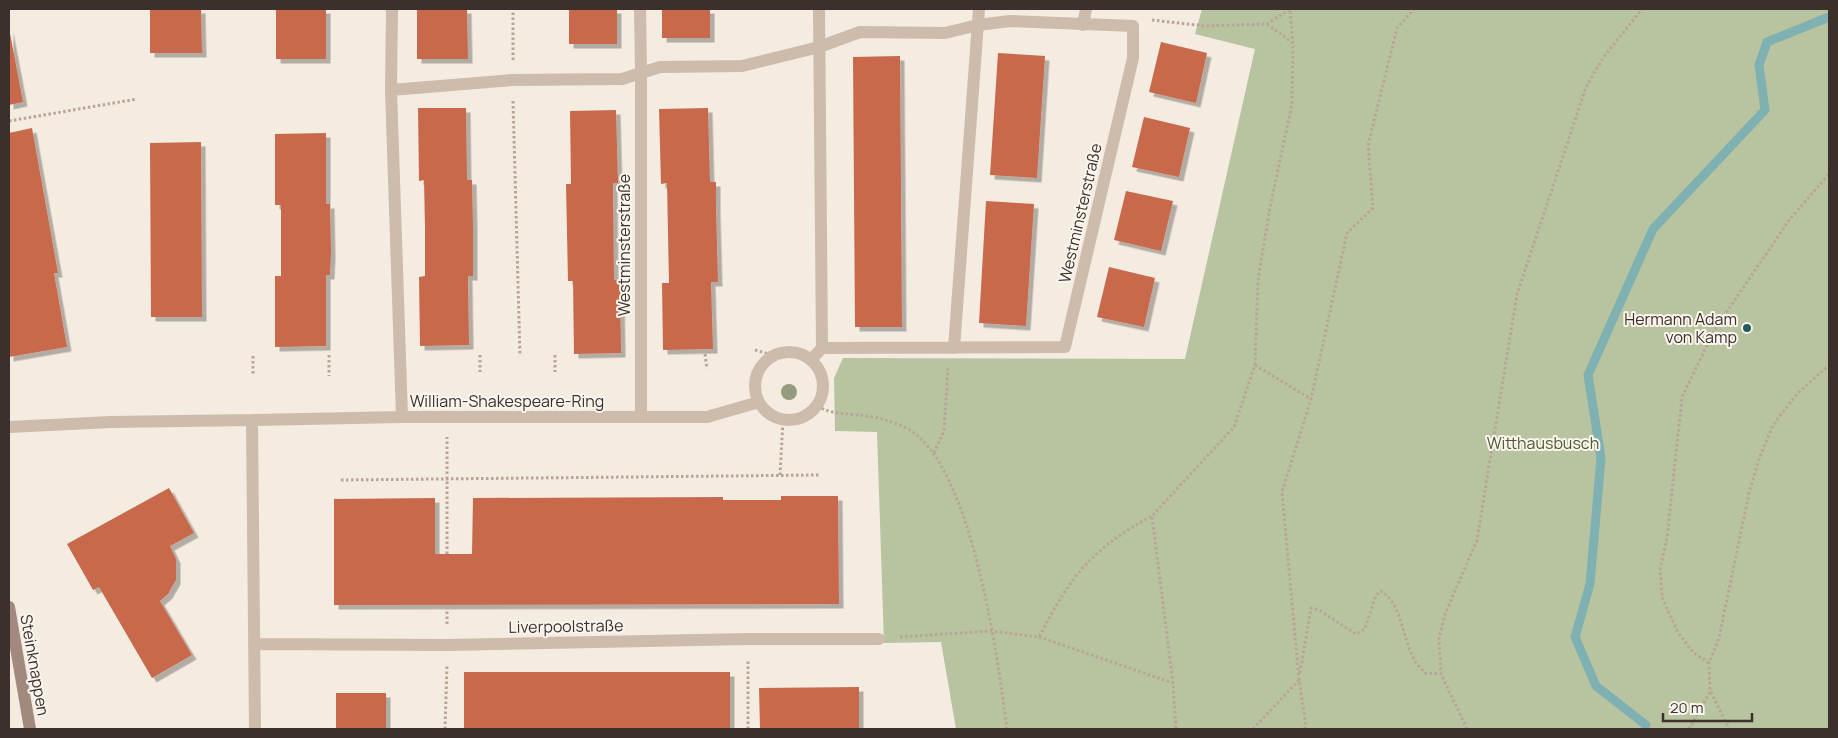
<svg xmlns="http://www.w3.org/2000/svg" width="1838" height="738" viewBox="0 0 1838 738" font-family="Manrope,sans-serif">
  <defs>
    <filter id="shadow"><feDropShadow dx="4.5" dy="4.5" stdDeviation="0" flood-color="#0004"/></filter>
  </defs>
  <rect width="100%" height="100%" fill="#f4ebe1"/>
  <path fill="#b8c4a0" d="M 1202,9 L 1829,9 L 1829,729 L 956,729 L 941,642 L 884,643 L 877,432 L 835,431 L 834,378 L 843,358 L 1185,359 L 1255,49 L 1195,34 Z"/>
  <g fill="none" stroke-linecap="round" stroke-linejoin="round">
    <path stroke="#7fb0b2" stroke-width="9" d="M 1646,725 L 1596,686 L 1575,637 L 1590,584 L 1601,458 L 1588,375 L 1653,229 L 1765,110 L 1759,65 L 1767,42 L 1829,17"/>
  </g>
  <path fill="#c8694b" filter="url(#shadow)" d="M 150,9 L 201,9 L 202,53 L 150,53 Z
    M 276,9 L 326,9 L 326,59 L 276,59 Z
    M 417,9 L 467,9 L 468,59 L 417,59 Z
    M 569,9 L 617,9 L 617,44 L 569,44 Z
    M 662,9 L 710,9 L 710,38 L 662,38 Z
    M 9,28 L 23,102 L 9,105 Z
    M 1161,42 L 1207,53 L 1196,103 L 1149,92 Z
    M 998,53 L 1045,56 L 1037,178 L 990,175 Z
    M 900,56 L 902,327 L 855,327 L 853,57 Z
    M 418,108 L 466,108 L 467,180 L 472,180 L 473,228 L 473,276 L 468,276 L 469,345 L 420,346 L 419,277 L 425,276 L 425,228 L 424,180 L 419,181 Z
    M 708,108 L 710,182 L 716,182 L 716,207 L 718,282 L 711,282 L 713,349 L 663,350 L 662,283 L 669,283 L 667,183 L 661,184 L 659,109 Z
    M 616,110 L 618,183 L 613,183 L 614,280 L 620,280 L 621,353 L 574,354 L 573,281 L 568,281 L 566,184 L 571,184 L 570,111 Z
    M 1144,117 L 1190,128 L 1179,177 L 1132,167 Z
    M 32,128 L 58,273 L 54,273 L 67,347 L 9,357 L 9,133 Z
    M 326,133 L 326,204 L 330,204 L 331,252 L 330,275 L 326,275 L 326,346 L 275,347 L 275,276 L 281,276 L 281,205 L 275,205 L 275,134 Z
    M 201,142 L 202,317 L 151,317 L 150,143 Z
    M 1126,191 L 1173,201 L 1161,251 L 1114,240 Z
    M 986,201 L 1034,204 L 1026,326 L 979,323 Z
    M 1109,267 L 1155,278 L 1144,327 L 1097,317 Z
    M 169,488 L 194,533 L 170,546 L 176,559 L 176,580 L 168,594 L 160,601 L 192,655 L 152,678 L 99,587 L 93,590 L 67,544 Z
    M 781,496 L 838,496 L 839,604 L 334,605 L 334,499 L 435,498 L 435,554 L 472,554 L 473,498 L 723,497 L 723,500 L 781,500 Z
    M 464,672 L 730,672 L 730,729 L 464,729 Z
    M 859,687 L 859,729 L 760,729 L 759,688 Z
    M 336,693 L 386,693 L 386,729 L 336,729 Z"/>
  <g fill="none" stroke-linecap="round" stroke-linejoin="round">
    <path stroke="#b9a596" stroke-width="3" stroke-dasharray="2.5 2.5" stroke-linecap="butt" d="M 1152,20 L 1205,26 L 1267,24 L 1290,9 L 1293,43 L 1292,104 L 1270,207 L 1258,280 L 1255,365 L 1234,427 L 1152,516 L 1173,683 L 1176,729
      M 1267,24 L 1293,43
      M 513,60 L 513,9
      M 513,101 L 520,356
      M 9,121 L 137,99
      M 755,350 L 773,355
      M 705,354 L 707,369
      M 329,355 L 329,376
      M 480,355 L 480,372
      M 555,355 L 555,372
      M 253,356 L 253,374
      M 1255,365 L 1311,399
      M 817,406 C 831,414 842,413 857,415 C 874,416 893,421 908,429 C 972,465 998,659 1007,729
      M 934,453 L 944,431 L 948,368
      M 780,475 L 783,420
      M 341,480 L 820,475
      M 447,554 L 447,437
      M 447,624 L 447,605
      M 900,637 L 991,631 L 1039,637 C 1070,577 1091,549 1152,516
      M 1039,637 L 1173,683
      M 1709,663 L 1694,653 L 1678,633 L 1662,597 L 1660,569 L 1667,538 L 1682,397 L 1715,329 L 1790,219 L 1829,174
      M 1300,673 L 1311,608 L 1319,610 L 1356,634 L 1365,629 L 1376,595 L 1381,591 C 1403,605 1402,639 1415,661 C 1417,665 1422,669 1425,673 L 1441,674
      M 1711,692 L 1729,729
      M 445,729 L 447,665
      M 748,729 L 748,659
      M 1253,729 L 1299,680
      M 1304,729 L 1306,726 L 1299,680 L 1282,492 L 1311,399 L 1347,233 L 1373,208 L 1368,145 L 1397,28 L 1414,9
      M 1467,729 L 1441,674 L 1439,639 L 1445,614 L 1477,540 L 1517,294 L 1586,87 L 1603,58 L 1642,9
      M 1689,729 L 1710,692 L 1709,663 L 1719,638 L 1749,493 L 1759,459 L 1773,425 L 1797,394 L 1829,365"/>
    <path stroke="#cdbbac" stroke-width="12" d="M 640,9 L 641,72
      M 391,90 L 392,9"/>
    <path stroke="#cdbbac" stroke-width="12" d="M 1083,25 L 1086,9
      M 954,348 L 979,9
      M755 386a34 34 0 1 1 68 0a34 34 0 1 1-68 0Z
      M 812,359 L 822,348 L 819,9
      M 402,417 L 391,90 L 512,80 L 622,79 L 660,67 L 742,66 L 819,47 L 860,32 L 945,33 L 978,25 L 1010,21 L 1133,26 L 1133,58 L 1065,347 L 822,348
      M 641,417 L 641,72
      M 9,427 L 111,422 L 252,420
      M 254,644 L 447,645 L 748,639 L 879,639
      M 255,729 L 252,420 L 402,417 L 707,417 L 759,402"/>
    <path stroke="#a18a7d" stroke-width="12" d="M 9,607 L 30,729"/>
  </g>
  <circle fill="#969b7f" cx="789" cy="392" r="8"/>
  <circle fill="#1f5a5e" stroke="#fbf5ee" stroke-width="2" cx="1747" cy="328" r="5"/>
  <g text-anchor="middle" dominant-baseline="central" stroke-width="4" stroke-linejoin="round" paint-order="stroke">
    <g font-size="16" fill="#3b302b" stroke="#fbf5ee">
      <text transform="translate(1080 213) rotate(-77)">Westminsterstraße</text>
      <text transform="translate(624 245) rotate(-90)">Westminsterstraße</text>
      <text x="507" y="401">William-Shakespeare-Ring</text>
      <text transform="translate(566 626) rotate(-1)">Liverpoolstraße</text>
      <text transform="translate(35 665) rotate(80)">Steinknappen</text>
    </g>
    <g font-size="16" fill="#3b302b" stroke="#fbf5ee" text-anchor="end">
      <text x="1737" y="319">Hermann Adam<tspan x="1737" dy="18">von Kamp</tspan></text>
    </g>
    <g font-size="16" fill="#4a5a2e" stroke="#fbf5ee">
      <text x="1543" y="443">Witthausbusch</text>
    </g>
  </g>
  <rect width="1838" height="738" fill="none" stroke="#3b302b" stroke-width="20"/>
  <path d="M1663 713v8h89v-8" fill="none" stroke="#3b302b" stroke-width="2.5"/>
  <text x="1670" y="713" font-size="15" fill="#3b302b" stroke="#fbf5ee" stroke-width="4" paint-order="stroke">20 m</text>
</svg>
